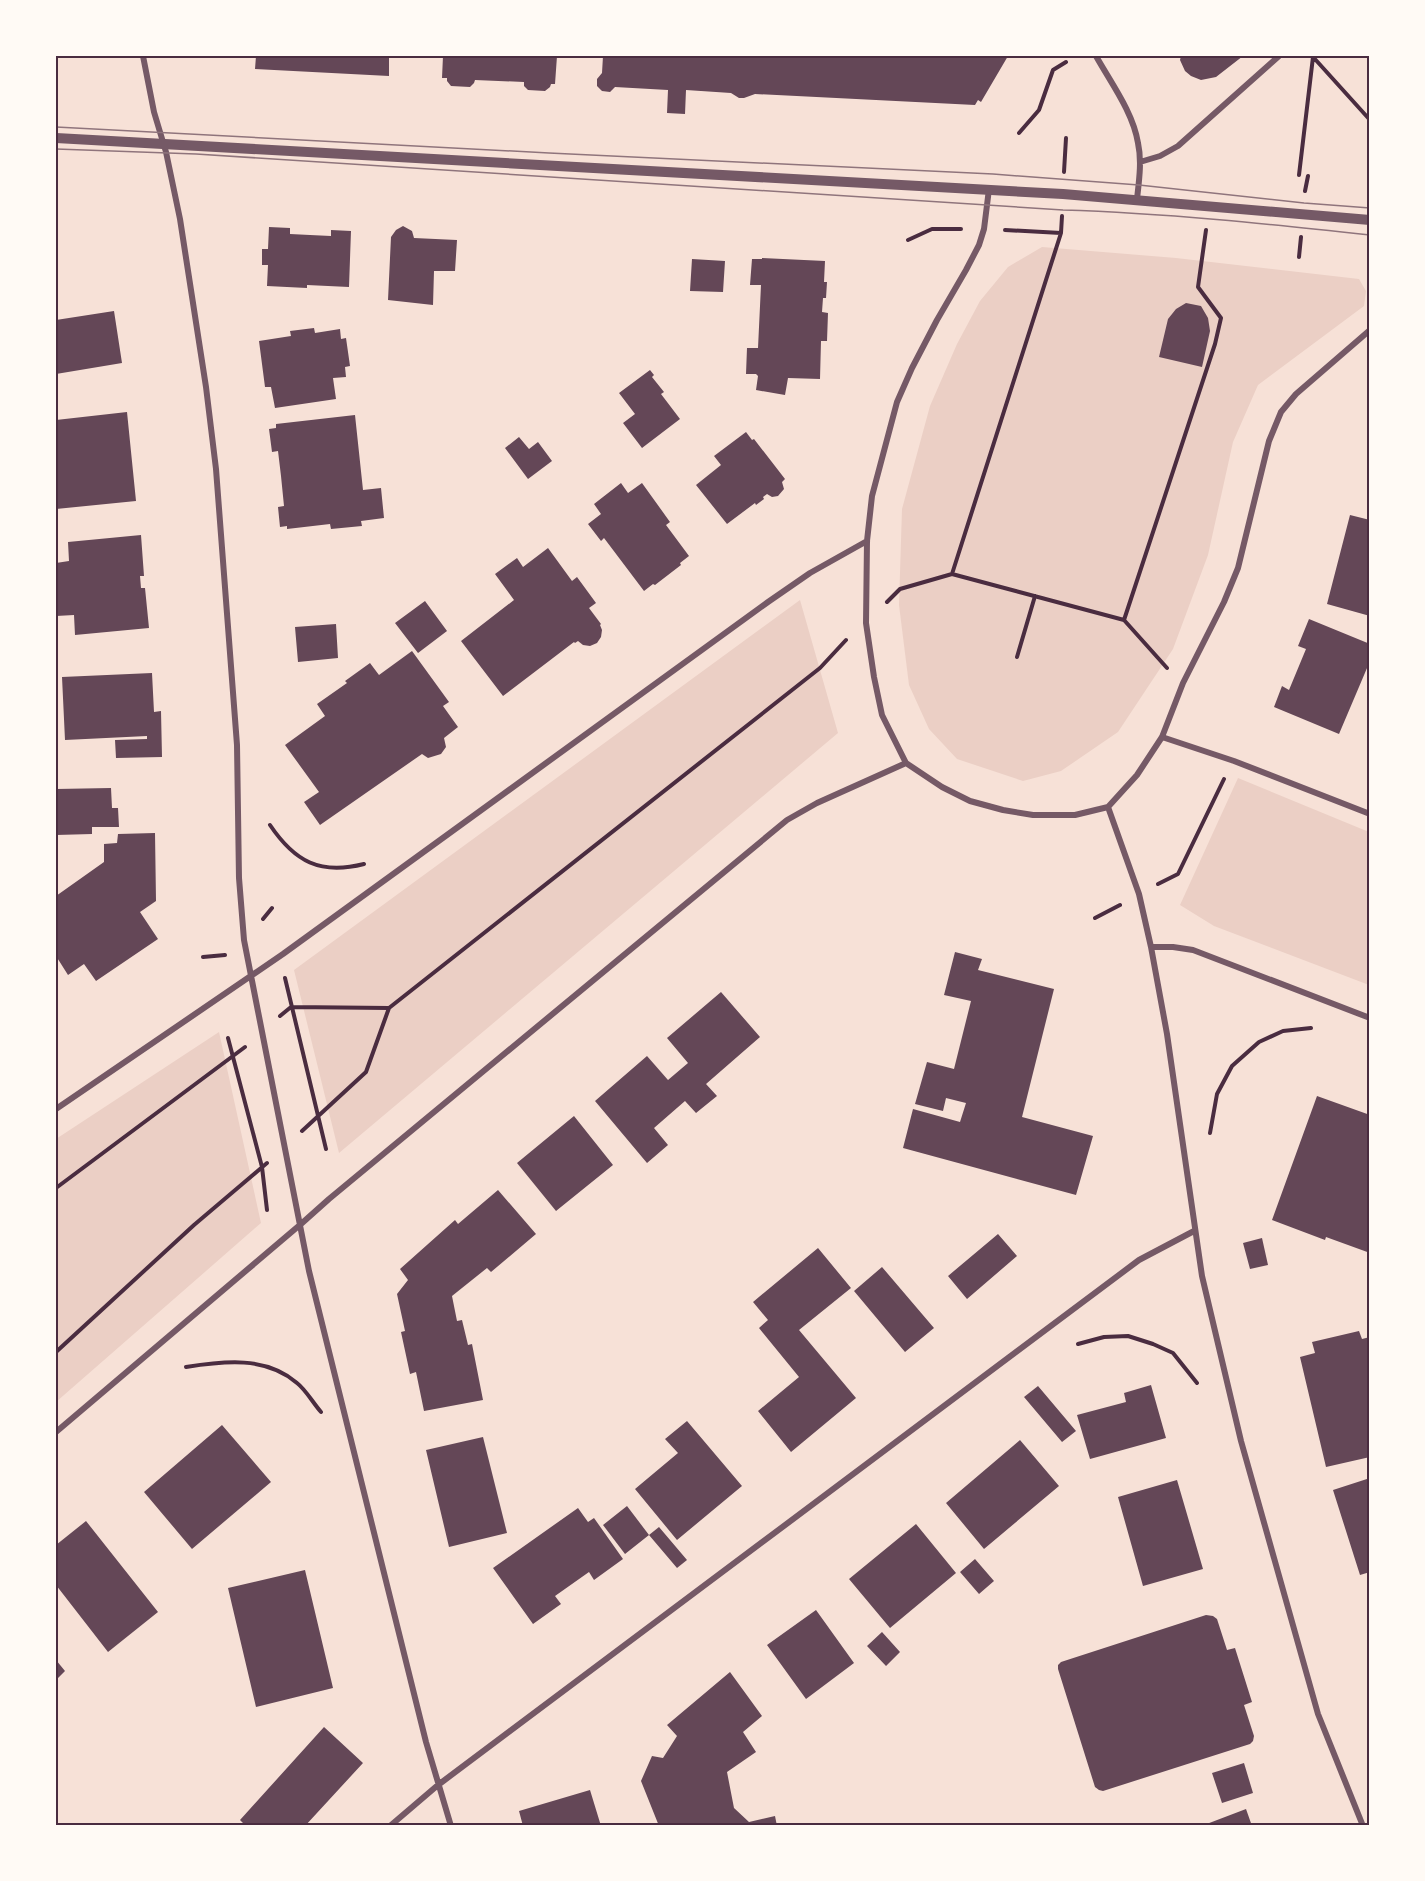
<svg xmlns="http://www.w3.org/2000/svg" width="1425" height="1881" viewBox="0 0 1425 1881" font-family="'Roboto Condensed',sans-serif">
  <rect width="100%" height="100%" fill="#f7e1d7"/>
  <path fill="#ebcfc5" d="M 1042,247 L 1176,258 L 1359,279 L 1366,291 L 1364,306 L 1258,385 L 1233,442 L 1208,555 L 1173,649 L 1118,732 L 1061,771 L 1023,781 L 957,759 L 929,729 L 909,685 L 899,605 L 902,509 L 930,406 L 957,344 L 980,301 L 1008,267 Z
    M 800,600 L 838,733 L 339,1153 L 294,970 Z
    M 1238,778 L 1369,832 L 1369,985 L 1214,926 L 1180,905 Z
    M 219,1032 L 261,1223 L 56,1402 L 56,1139 Z"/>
  <path fill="#644757" d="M 256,56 L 389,56 L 389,76 L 255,69 Z
    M 443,56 L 557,56 L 555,84 L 551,84 L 550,87 L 545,91 L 528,90 L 524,86 L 524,82 L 475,80 L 474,83 L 470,87 L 451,86 L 447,81 L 447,78 L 442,78 Z
    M 603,56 L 923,56 L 940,57 L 941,56 L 1008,56 L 981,102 L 978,100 L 975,105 L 755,94 L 744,98 L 739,98 L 731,93 L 686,90 L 685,114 L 667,113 L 668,90 L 615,87 L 610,92 L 602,91 L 597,86 L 597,79 L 602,73 Z
    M 1181,56 L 1243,56 L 1216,77 L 1201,80 L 1191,76 L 1185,71 L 1180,60 Z
    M 403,226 L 412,231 L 414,238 L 457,240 L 455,271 L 434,271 L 433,305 L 388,300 L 391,237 L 396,230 Z
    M 269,227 L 290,228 L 290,234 L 310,235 L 331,236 L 331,230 L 351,231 L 349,287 L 307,285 L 307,288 L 267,286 L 268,265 L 262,265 L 262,249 L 268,249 Z
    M 762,258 L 825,261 L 824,282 L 827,282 L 826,298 L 823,298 L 822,312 L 828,313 L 827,341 L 821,341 L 820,379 L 788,378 L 785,395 L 756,390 L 758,376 L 756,374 L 746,374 L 747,348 L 758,348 L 761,285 L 750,285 L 752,259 L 762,259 Z
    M 692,259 L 725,261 L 723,292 L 690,291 Z
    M 1186,303 L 1201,306 L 1208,318 L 1210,331 L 1202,367 L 1159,357 L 1168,319 L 1176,309 Z
    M 114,311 L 122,363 L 56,374 L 56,320 Z
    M 314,328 L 315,333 L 340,329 L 341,339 L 346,338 L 350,366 L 345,367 L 346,377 L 333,378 L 336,399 L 275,408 L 271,387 L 265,387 L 259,341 L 291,336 L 290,331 Z
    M 650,370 L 654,375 L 652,377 L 664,392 L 661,394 L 680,419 L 642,448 L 623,423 L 635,414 L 619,393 Z
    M 127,412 L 136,501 L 56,509 L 56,420 Z
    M 355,415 L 363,490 L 381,488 L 384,518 L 361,521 L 362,526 L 331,529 L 330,524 L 287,529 L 287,526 L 280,527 L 278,507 L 284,506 L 281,476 L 278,451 L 272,452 L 269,429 L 276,428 L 276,424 Z
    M 746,432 L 752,440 L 754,439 L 785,479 L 782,482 L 784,489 L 778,496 L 772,497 L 767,494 L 763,497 L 764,499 L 756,505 L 755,503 L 727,524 L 696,485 L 721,465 L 714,456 Z
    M 519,437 L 529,449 L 538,442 L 552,461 L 528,479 L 505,448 Z
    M 621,483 L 628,493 L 642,483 L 670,522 L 666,525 L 689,556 L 680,563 L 681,565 L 655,585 L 653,584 L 644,591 L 604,538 L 601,541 L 588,524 L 601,514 L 594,504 Z
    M 1350,515 L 1370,520 L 1370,616 L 1327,604 Z
    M 141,535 L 144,576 L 140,576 L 141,588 L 145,588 L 149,628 L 75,635 L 74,615 L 56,616 L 56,563 L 69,561 L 68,542 Z
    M 548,548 L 572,581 L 577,577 L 596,603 L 589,608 L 601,624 L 600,625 L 602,630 L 601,637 L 597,643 L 590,646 L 583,645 L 578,641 L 575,643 L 574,642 L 503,696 L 461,641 L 514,600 L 495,574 L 517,558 L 523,567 Z
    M 425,601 L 447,631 L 418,653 L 395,623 Z
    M 1309,619 L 1370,644 L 1370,661 L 1339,734 L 1274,707 L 1282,686 L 1289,690 L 1306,649 L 1298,646 Z
    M 336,624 L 338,658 L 298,662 L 295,627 Z
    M 412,651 L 449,702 L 443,706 L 458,727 L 444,738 L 446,747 L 441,754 L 428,758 L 422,754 L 320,825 L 304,802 L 319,792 L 285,745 L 325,716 L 317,704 L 347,683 L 345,681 L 370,663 L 379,675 Z
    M 152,673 L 154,712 L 161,711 L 162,757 L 116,758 L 115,740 L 147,739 L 147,736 L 65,740 L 62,677 Z
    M 111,788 L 112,808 L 118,808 L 119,827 L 92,827 L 92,834 L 56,835 L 56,789 Z
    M 155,833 L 156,901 L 140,912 L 158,939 L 96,981 L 84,964 L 68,975 L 56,956 L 56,896 L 104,862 L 104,844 L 117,843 L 118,834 Z
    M 955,952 L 982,959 L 978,970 L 1054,989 L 1022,1117 L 1093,1136 L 1076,1195 L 903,1148 L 913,1109 L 960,1122 L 966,1103 L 946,1098 L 943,1111 L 915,1104 L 927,1062 L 954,1069 L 971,1001 L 944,995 Z
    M 721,992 L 760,1037 L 706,1084 L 717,1096 L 696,1113 L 685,1101 L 654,1128 L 668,1145 L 647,1163 L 595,1101 L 647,1056 L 668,1080 L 688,1063 L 667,1038 Z
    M 1317,1096 L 1370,1115 L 1370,1253 L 1326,1237 L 1325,1240 L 1272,1220 Z
    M 574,1116 L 613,1165 L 556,1211 L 517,1163 Z
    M 498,1190 L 536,1234 L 491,1272 L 487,1268 L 452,1296 L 457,1321 L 462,1320 L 468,1345 L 472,1344 L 483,1400 L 424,1411 L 416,1372 L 410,1374 L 401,1332 L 405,1331 L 397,1294 L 408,1280 L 400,1269 L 455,1220 L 458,1224 Z
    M 998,1234 L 1017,1256 L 967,1299 L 948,1276 Z
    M 1262,1238 L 1268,1265 L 1250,1269 L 1243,1243 Z
    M 818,1248 L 851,1288 L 799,1330 L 856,1398 L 791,1452 L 758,1411 L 799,1377 L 759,1328 L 768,1320 L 753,1302 Z
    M 882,1267 L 934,1328 L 905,1352 L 854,1291 Z
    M 1359,1331 L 1362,1339 L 1370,1337 L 1370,1457 L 1326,1467 L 1300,1357 L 1315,1353 L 1312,1342 Z
    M 1151,1385 L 1166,1438 L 1090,1459 L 1077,1415 L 1126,1402 L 1124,1393 Z
    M 1038,1386 L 1076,1431 L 1062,1442 L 1024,1397 Z
    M 687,1421 L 742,1486 L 677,1540 L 635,1489 L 678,1453 L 665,1439 Z
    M 222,1425 L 271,1482 L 192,1549 L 144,1492 Z
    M 483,1437 L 507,1533 L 449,1547 L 426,1450 Z
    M 1020,1440 L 1059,1486 L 984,1549 L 946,1503 Z
    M 1370,1478 L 1370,1572 L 1360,1575 L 1333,1490 Z
    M 1177,1480 L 1203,1569 L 1143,1586 L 1118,1497 Z
    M 627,1506 L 649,1535 L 625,1554 L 603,1525 Z
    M 578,1508 L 588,1522 L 594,1518 L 623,1559 L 594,1580 L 589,1572 L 555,1596 L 561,1604 L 533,1624 L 493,1568 Z
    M 86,1521 L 158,1612 L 108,1652 L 56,1585 L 56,1545 Z
    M 916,1524 L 956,1573 L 890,1628 L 849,1579 Z
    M 659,1527 L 687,1560 L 677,1568 L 649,1535 Z
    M 975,1559 L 994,1581 L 979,1594 L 960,1572 Z
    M 305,1570 L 333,1688 L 256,1707 L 228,1588 Z
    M 816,1610 L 854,1663 L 806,1699 L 767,1645 Z
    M 1206,1615 L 1213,1616 L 1217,1619 L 1227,1650 L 1235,1648 L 1252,1702 L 1244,1705 L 1254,1736 L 1253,1741 L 1250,1744 L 1103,1791 L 1099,1790 L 1095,1787 L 1058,1669 L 1058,1665 L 1061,1662 Z
    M 882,1632 L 900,1652 L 886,1666 L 867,1646 Z
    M 56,1660 L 65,1671 L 56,1680 Z
    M 730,1672 L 762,1716 L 743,1732 L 756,1752 L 727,1772 L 734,1808 L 749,1822 L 775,1816 L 777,1826 L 659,1826 L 641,1781 L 652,1756 L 663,1758 L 677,1736 L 667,1725 Z
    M 324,1727 L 363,1763 L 305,1826 L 246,1826 L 240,1820 Z
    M 1244,1763 L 1253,1793 L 1222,1803 L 1212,1773 Z
    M 590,1790 L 601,1826 L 523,1826 L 519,1811 Z
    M 1246,1809 L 1252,1826 L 1204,1826 L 1204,1825 Z"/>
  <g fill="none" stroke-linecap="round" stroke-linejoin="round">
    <path stroke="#4a2c40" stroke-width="4" d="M 1314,58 L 1370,120
      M 1019,133 L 1039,110 L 1053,70 L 1066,62
      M 1064,172 L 1066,138
      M 1299,175 L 1313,57 L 1315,56
      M 1305,191 L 1308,176
      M 1005,230 L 1061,233
      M 908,240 L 932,229 L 961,229
      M 1299,257 L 1301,237
      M 952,574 L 1124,620 L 1167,668
      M 887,602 L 900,589 L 952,574 L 1061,233 L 1062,216
      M 1124,620 L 1215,344 L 1221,318 L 1198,287 L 1206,230
      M 1017,657 L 1035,596
      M 270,825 C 295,862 320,875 364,864
      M 1158,884 L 1178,874 L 1224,779
      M 1095,918 L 1120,905
      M 263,919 L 272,908
      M 203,957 L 225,955
      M 285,978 L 326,1149
      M 280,1016 L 291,1007 L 389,1008
      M 228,1038 L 262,1167 L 267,1210
      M 302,1131 L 366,1072 L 389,1008 L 820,668 L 846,640
      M 1210,1133 L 1217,1094 L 1232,1066 L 1259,1042 L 1283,1031 L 1311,1028
      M 56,1188 L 245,1047
      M 1078,1344 L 1104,1337 L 1128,1336 L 1153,1344 L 1173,1353 L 1197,1383
      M 56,1352 L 194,1225 L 267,1163
      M 186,1367 C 224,1361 266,1356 297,1383 C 306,1390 313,1403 321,1412"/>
    <path stroke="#755966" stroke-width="6" d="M 143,56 L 154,112 L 166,152 L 180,219 L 206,387 L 216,469 L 237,745 L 239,878 L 244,940 L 309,1271 L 426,1742 L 451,1826
      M 1096,56 C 1111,83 1133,112 1138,143 C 1142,161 1139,181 1137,199
      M 1140,162 L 1160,156 L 1178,146 L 1279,56
      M 989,189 L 984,229 L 979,245 L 966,270 L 937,320 L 912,368 L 897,402 L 872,496 L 867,541 L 866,623 L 874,677 L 882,715 L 906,763 L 942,787 L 970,801 L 1003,810 L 1033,815 L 1075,815 L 1108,807 L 1137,775 L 1162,737 L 1183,683 L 1224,602 L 1238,568 L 1269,441 L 1281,412 L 1296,394 L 1370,330
      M 1162,737 L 1234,761 L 1370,814
      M 1108,807 L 1139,894 L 1151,947 L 1167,1034 L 1202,1276 L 1241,1441 L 1318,1714 L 1363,1826
      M 1151,947 L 1173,947 L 1193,950 L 1370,1018
      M 56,1109 L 283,954 L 768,602 L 810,573 L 867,541
      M 56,1432 L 301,1224 L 329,1199 L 787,820 L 817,803 L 906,763
      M 390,1826 L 438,1785 L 1139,1260 L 1194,1231"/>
    <path stroke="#755966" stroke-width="10" d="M 56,138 L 1063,194 L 1370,220"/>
    <path stroke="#8f747c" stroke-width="1.5" d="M 56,127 L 549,153 L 993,174 L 1139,185 L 1304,203 L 1370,208
      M 56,149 L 196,154 L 1063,210 C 1165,213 1268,224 1370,235"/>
  </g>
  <rect width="1425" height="1881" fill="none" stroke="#fffaf5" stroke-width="114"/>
  <rect x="57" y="57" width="1311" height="1767" fill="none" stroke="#4a2c40" stroke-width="2"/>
</svg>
